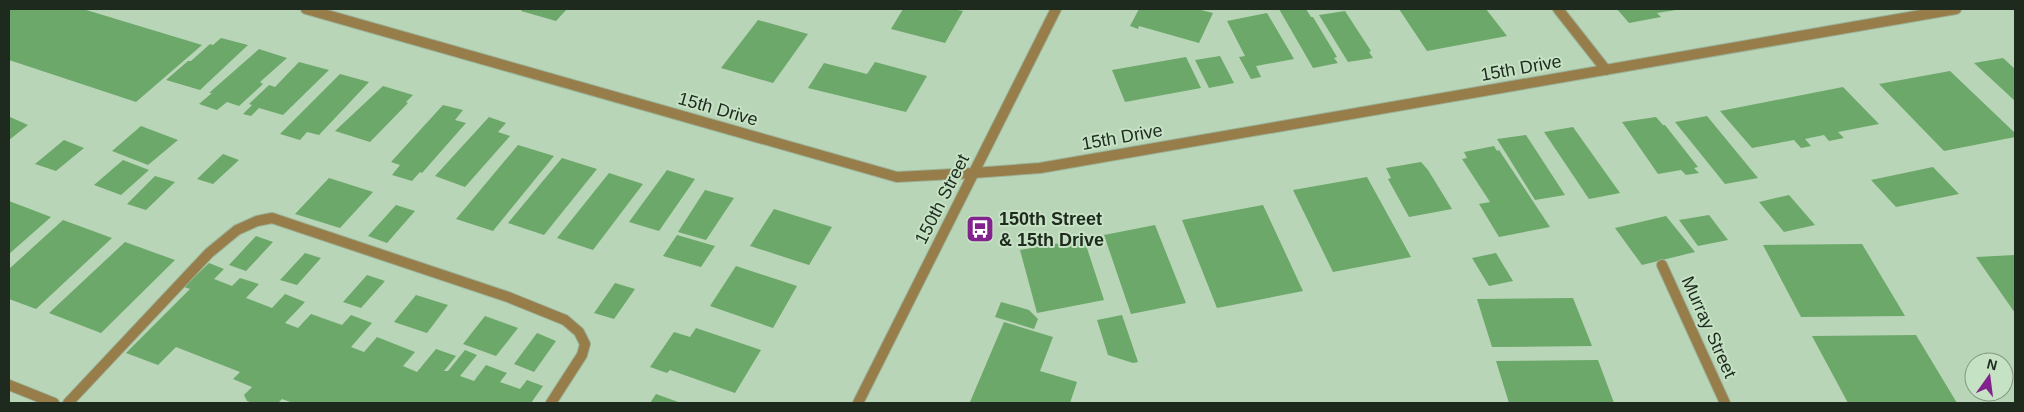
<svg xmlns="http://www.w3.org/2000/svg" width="2024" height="412" viewBox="0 0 2024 412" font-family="Helvetica,sans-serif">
  <rect width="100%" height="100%" fill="#b9d5b7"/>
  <path fill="#6ba869" d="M 9,9 L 83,9 L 202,45 L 136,102 L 9,60 Z
    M 523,9 L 567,9 L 556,21 L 521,11 Z
    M 903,9 L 952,9 L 963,11 L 945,43 L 891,29 Z
    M 1139,9 L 1197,9 L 1213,13 L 1199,43 L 1139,26 L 1138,29 L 1130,26 Z
    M 1279,9 L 1306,9 L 1311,17 L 1313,17 L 1337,57 L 1334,58 L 1338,63 L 1313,68 Z
    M 1399,9 L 1486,9 L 1507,36 L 1427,51 Z
    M 1617,9 L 1676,9 L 1676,10 L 1657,13 L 1661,17 L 1629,23 Z
    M 1345,11 L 1371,51 L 1369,52 L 1373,58 L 1348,62 L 1319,15 Z
    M 1267,13 L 1294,59 L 1256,66 L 1261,77 L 1251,79 L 1239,57 L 1245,56 L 1227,21 Z
    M 758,20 L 808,34 L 773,83 L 721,68 Z
    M 221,38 L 248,45 L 200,90 L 166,80 L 188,61 L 191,61 L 210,44 L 213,45 Z
    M 259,49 L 287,58 L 260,82 L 263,84 L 239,106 L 227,102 L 217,110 L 199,104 L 212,93 L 209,93 Z
    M 1220,56 L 1234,83 L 1209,88 L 1195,60 Z
    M 1186,57 L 1201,88 L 1125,102 L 1112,70 Z
    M 2003,58 L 2015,69 L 2015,101 L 1974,63 Z
    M 299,62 L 329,70 L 283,115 L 259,108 L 251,116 L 243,114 L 252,105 L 249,104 L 269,85 L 275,87 Z
    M 875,62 L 927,76 L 906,112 L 808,88 L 824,63 L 867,74 Z
    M 1950,71 L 2015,133 L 2015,137 L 1944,151 L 1879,84 Z
    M 340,74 L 369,82 L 319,135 L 307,132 L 300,140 L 280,134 Z
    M 383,86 L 413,95 L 406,102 L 408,103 L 370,142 L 335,131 Z
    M 1843,87 L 1879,124 L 1838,132 L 1844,138 L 1829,141 L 1824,135 L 1805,139 L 1811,146 L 1801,148 L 1794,140 L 1752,148 L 1720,111 Z
    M 443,105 L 463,110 L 455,120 L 466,123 L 422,173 L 420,172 L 412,181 L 392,175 L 400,165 L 391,162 Z
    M 1707,116 L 1758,178 L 1725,184 L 1675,122 Z
    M 10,117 L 28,125 L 9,140 L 9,118 Z
    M 489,117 L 506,123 L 498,132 L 510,136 L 465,187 L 435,176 Z
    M 1656,117 L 1663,125 L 1665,125 L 1698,167 L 1694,168 L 1699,173 L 1686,175 L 1681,170 L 1658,174 L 1622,122 Z
    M 141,126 L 178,140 L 148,165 L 112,151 Z
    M 1573,127 L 1620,193 L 1589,199 L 1544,132 Z
    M 1526,135 L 1565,195 L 1535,200 L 1497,139 Z
    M 64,140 L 84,148 L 56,171 L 35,164 Z
    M 518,145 L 554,156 L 493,231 L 456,219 Z
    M 1494,146 L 1497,151 L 1499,150 L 1550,227 L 1499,237 L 1479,204 L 1490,202 L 1462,159 L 1467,158 L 1464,152 Z
    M 223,154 L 239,160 L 213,184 L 197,179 Z
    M 562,158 L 597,169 L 544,235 L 508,223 Z
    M 123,160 L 149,170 L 121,195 L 94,185 Z
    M 1421,162 L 1428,170 L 1452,209 L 1409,217 L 1388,179 L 1391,178 L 1386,168 Z
    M 1933,167 L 1959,194 L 1896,207 L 1871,180 Z
    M 667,170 L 695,179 L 659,231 L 629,222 Z
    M 609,173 L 643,184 L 593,250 L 557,238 Z
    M 155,176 L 175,182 L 146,210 L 127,204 Z
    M 1367,177 L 1411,257 L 1333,272 L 1293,190 Z
    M 329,178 L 373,192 L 340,228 L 295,214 Z
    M 705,190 L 734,198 L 706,240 L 678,232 Z
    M 1789,195 L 1815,225 L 1784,232 L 1759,202 Z
    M 9,201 L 51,217 L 9,254 Z
    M 396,205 L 415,211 L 387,243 L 368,236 Z
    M 1263,205 L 1303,291 L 1217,308 L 1182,220 Z
    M 774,209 L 832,227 L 809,265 L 750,246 Z
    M 1709,215 L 1728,240 L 1698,246 L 1679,220 Z
    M 1666,216 L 1695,252 L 1642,265 L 1615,228 Z
    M 63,220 L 112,238 L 36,309 L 9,299 L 9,269 Z
    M 1155,225 L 1186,303 L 1131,314 L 1104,235 Z
    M 677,235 L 715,246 L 701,267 L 663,256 Z
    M 256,236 L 273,242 L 246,271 L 229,265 Z
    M 1084,239 L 1104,300 L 1037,313 L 1020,250 Z
    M 125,242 L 175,260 L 101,333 L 49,313 Z
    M 1862,244 L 1905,316 L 1801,317 L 1763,245 Z
    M 305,253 L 321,258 L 297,285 L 280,280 Z
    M 1496,253 L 1513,281 L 1489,286 L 1472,258 Z
    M 2015,255 L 2015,313 L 1976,257 Z
    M 209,263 L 224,269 L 214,279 L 232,286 L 240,278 L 259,284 L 246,298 L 272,308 L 285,294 L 305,302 L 285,323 L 298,328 L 311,314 L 342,325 L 351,315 L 372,323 L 351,347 L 364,352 L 377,337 L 415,352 L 403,366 L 417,372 L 436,349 L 456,356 L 444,371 L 448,371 L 465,350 L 477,355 L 460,376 L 474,381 L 486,365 L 507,373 L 500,382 L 520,389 L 527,380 L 543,386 L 531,403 L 293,403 L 282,399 L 278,403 L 253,403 L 247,401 L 244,395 L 252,387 L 233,379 L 240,372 L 176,347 L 158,365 L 126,353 L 190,289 L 184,287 Z
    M 736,266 L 797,286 L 773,328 L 710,306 Z
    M 367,275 L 385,281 L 361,308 L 343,302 Z
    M 615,283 L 635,289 L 614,319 L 594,313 Z
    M 416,295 L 448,305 L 427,333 L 394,322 Z
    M 1573,298 L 1592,346 L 1492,347 L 1477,299 Z
    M 1001,302 L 1029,310 L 1038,319 L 1034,329 L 995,317 Z
    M 1122,315 L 1138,362 L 1133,363 L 1108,355 L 1097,320 Z
    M 485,316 L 518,328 L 496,356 L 463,344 Z
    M 1004,322 L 1053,337 L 1040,371 L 1077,382 L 1070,403 L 970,402 Z
    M 696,328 L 761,350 L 735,393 L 670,370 L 667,373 L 650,367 L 674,332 L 690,337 Z
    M 537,333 L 556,341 L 534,372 L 514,364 Z
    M 1916,335 L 1957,403 L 1848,403 L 1812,336 Z
    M 1598,360 L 1614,403 L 1509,403 L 1496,361 Z
    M 656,394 L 681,403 L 650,403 Z"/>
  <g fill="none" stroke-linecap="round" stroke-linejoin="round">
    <defs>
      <path id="service" d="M 68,403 L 209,253 L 237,230 L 257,221 L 272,218 L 508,297 L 565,320 L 579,332 L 585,344 L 582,355 L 551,403"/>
      <path id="minor" d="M 1558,9 L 1606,70
        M 973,173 L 1040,168 L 1956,9
        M 1662,265 L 1725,403
        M 9,385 L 54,403"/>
      <path id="tertiary" d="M 306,9 L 897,177 L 973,173
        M 858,403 L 1056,9"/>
    </defs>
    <use href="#service" stroke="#9ab399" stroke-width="12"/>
    <use href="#minor" stroke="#9ab399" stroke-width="12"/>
    <use href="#tertiary" stroke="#9ab399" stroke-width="12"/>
    <use href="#service" stroke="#977d49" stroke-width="10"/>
    <use href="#minor" stroke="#977d49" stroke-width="10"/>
    <use href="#tertiary" stroke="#977d49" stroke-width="10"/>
  </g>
  <defs>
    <symbol id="bus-square" viewBox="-11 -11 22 22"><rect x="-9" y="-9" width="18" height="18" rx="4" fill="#82228d" stroke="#c6e2c4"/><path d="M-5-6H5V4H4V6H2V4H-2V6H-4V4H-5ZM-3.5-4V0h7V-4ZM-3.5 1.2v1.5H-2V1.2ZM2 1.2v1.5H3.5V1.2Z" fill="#fff"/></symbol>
  </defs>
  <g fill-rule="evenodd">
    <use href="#bus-square" x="964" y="213" width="32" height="32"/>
  </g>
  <g text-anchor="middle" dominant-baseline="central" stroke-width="4" stroke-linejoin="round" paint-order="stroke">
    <g font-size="18" fill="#1f2a1f" stroke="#c6e2c4">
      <text transform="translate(1521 68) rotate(-10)">15th Drive</text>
      <text transform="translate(718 109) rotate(16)">15th Drive</text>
      <text transform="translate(1122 137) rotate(-10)">15th Drive</text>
      <text transform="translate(942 199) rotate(-63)">150th Street</text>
      <text transform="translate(1709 327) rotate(66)">Murray Street</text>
    </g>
    <g font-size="18" font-weight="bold" fill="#1f2a1f" stroke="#c6e2c4" text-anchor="start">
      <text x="999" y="219">150th Street<tspan x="999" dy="21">&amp; 15th Drive</tspan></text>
    </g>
  </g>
  <rect width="2024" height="412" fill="none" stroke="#1f2a1f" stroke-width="20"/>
  <g transform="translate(1989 377) rotate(14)"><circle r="24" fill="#c6e2c4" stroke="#839882"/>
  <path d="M0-4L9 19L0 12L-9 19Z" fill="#82228d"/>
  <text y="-8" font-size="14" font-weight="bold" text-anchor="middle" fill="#1f2a1f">N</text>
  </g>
</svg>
